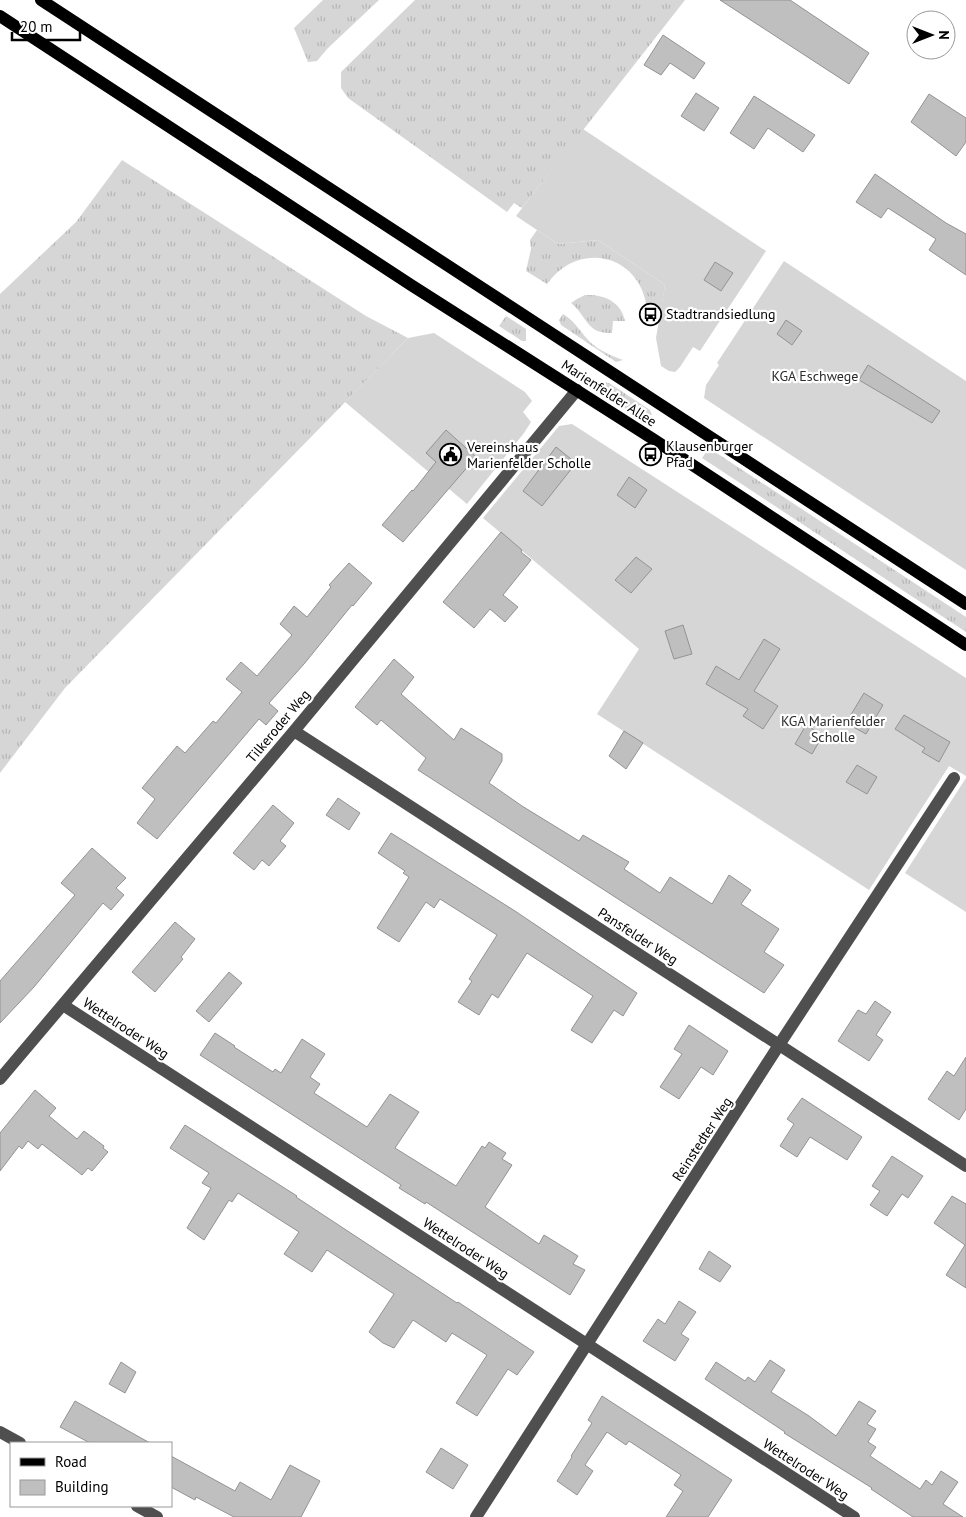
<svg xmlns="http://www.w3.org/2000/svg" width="966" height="1517" viewBox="0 0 966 1517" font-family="'PT Sans',sans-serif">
  <defs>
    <pattern id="grass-tufts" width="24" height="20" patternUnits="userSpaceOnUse" patternTransform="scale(1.25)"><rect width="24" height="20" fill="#d6d6d6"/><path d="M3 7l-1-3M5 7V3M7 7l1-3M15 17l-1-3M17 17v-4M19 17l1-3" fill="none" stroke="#b6b6b6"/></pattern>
  </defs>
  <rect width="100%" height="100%" fill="#fff"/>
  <path fill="url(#grass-tufts)" d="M 323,0 L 379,0 L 327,49 L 317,61 L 308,62 L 294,28 Z
    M 415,0 L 685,0 L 522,208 L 514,203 L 507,212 L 348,98 L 341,88 L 341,72 Z
    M 122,160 L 366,316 L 408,338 L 65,688 L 0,773 L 0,294 L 76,222 Z
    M 537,230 L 558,244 L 598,240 L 665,285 L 661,311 L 647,311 C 643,256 580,238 547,284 L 526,271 L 531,249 L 530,240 Z
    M 585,295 C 603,294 621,301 625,321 L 613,321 L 612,333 C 586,334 588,317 571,303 L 577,299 Z
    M 563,314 C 576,322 580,332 591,343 C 600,351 612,356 623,360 L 616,362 L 561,325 L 559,320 Z
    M 506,316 L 526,329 L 526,341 L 522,341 L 499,326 Z
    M 597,381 L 609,383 L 650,410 L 652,415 C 634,419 609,397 595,388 L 593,384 Z
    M 709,448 L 966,617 L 966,632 L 702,458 Z"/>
  <path fill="#d6d6d6" d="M 583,129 L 766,251 L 700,351 L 693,347 L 680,367 L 675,372 L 669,371 L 661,366 L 656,338 L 665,285 L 598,240 L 558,244 L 516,216 Z
    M 784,261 L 966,381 L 966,570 L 704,398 L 706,385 L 719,365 L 717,363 Z
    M 434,333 L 525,392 L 532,401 L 523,412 L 531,422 L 524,433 L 467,504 L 345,402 L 408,338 Z
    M 572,424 L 966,678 L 966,776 L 949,766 L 869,890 L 597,714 L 639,649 L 483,518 L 559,426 Z
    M 966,778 L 966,912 L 905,873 Z"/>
  <path fill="#bfbfbf" stroke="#939393" d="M 720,0 L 790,0 L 869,53 L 849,84 Z
    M 663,35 L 705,63 L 694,79 L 670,63 L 661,75 L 644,65 Z
    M 696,93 L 719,108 L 704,131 L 681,116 Z
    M 929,94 L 966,118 L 966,142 L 956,156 L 911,122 Z
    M 754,96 L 815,135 L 803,152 L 768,128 L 754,149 L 730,133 Z
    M 875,174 L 946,223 L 966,234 L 966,275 L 929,250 L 936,239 L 888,208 L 881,218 L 856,202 Z
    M 715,262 L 733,273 L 721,291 L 704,280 Z
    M 786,320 L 802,331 L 792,345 L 777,334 Z
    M 868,365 L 940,411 L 932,423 L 859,380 Z
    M 446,430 L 476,457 L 403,542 L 382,525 L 412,490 L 413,491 L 436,462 L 426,453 Z
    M 556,447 L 576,463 L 542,506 L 523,491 Z
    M 629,477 L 647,490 L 635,508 L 617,495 Z
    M 501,532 L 522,550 L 521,552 L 531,560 L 503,595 L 518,607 L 505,622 L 490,609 L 474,628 L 443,602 Z
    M 636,557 L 652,569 L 631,593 L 615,580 Z
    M 349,563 L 372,583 L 353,606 L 352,605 L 304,664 L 269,703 L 278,711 L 266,725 L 259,719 L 157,839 L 137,823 L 155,799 L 142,788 L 177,746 L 185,753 L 213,721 L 216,723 L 242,692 L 226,679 L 241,662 L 257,676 L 292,635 L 280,624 L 294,606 L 307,617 L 331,587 L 329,585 Z
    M 683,625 L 692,654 L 674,659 L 665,631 Z
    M 764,639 L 780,649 L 754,691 L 778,706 L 763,729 L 743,716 L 748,709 L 706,684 L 716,666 L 739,680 Z
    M 394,659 L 414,677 L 401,694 L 454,740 L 461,728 L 502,754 L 502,761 L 489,783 L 522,806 L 579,841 L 583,835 L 629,862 L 624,869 L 660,893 L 670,877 L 712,904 L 729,875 L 751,890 L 741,904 L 779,929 L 764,952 L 784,965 L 764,993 L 418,770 L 426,758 L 381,720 L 377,725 L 355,707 Z
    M 864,693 L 883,705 L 866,734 L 846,723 Z
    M 904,715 L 950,742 L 939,762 L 922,752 L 925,748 L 895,729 Z
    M 806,725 L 823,735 L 812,754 L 795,744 Z
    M 624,731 L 643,743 L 626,769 L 609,756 Z
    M 857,765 L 877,777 L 867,794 L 846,782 Z
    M 338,798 L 360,813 L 349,830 L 326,815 Z
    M 273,805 L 294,823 L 280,841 L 286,846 L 269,866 L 262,860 L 254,870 L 233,853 Z
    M 391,833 L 515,911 L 637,993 L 623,1016 L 614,1010 L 592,1043 L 571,1030 L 593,996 L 527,953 L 498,998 L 492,994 L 479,1015 L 458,1002 L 472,981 L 469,979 L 497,935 L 440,899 L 434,908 L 426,902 L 399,942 L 377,928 L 409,877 L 403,873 L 405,871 L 378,853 Z
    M 92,848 L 126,878 L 116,888 L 124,895 L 111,910 L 103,903 L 34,987 L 0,1023 L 0,981 L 75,895 L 61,883 Z
    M 175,922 L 195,939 L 181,957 L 183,959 L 155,992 L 132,972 Z
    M 229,972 L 242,983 L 209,1022 L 196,1011 Z
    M 875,1001 L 891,1012 L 876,1035 L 883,1040 L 869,1061 L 838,1041 L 858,1010 L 866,1014 Z
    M 689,1025 L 728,1051 L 713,1075 L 701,1067 L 679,1099 L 660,1087 L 682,1054 L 674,1049 Z
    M 215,1033 L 235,1046 L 234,1047 L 273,1072 L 275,1069 L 281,1073 L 302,1039 L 325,1054 L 310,1077 L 320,1084 L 314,1093 L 367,1127 L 390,1094 L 419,1112 L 395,1148 L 456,1186 L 482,1146 L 485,1148 L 489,1142 L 506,1153 L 502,1159 L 512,1165 L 485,1207 L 539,1244 L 544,1235 L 578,1256 L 573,1264 L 585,1270 L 570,1295 L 426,1202 L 425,1204 L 399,1188 L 401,1185 L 200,1055 Z
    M 966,1057 L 966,1109 L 959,1120 L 928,1099 L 947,1071 L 954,1076 Z
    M 35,1090 L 56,1108 L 49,1116 L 77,1139 L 84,1131 L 104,1146 L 103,1148 L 108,1152 L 92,1171 L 88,1168 L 82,1175 L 42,1144 L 38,1149 L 28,1141 L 22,1149 L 19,1146 L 0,1171 L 0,1133 Z
    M 802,1098 L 862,1137 L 847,1160 L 810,1137 L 797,1157 L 780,1146 L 794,1124 L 787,1119 Z
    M 185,1125 L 297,1196 L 296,1197 L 457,1303 L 458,1302 L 534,1352 L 517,1375 L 508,1369 L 477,1416 L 456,1403 L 487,1355 L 452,1333 L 446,1342 L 413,1320 L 394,1348 L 383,1343 L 369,1332 L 394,1294 L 327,1250 L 312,1272 L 284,1254 L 299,1232 L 238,1193 L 232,1202 L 229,1200 L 204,1240 L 187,1228 L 211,1188 L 202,1183 L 209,1173 L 170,1148 Z
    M 892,1156 L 923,1176 L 908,1198 L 902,1194 L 887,1216 L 870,1205 L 880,1191 L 872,1186 Z
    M 952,1196 L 966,1204 L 966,1288 L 946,1275 L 965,1245 L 934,1223 Z
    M 709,1251 L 731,1266 L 720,1282 L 699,1269 Z
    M 679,1301 L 696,1312 L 681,1334 L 689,1339 L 675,1361 L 643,1341 L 658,1319 L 665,1324 Z
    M 770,1360 L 785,1370 L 771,1392 L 809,1416 L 836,1436 L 859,1401 L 876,1411 L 867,1424 L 876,1429 L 868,1442 L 876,1447 L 870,1456 L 920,1489 L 926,1480 L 932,1485 L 941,1471 L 958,1482 L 943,1504 L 963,1517 L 913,1517 L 871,1489 L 872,1488 L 784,1433 L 785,1432 L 705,1379 L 716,1362 L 745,1381 L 748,1377 L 755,1382 Z
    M 121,1362 L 136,1372 L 125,1393 L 109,1384 Z
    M 602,1396 L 732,1480 L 708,1517 L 666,1517 L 683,1491 L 674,1485 L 681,1475 L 629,1441 L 626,1445 L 607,1432 L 585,1465 L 593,1471 L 577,1495 L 557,1481 L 572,1457 L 571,1456 L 592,1423 L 588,1420 Z
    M 75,1401 L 150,1443 L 90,1443 L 60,1427 Z
    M 441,1448 L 468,1465 L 453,1489 L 426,1472 Z
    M 171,1456 L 235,1491 L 240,1482 L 271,1500 L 290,1465 L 320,1481 L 301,1517 L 234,1517 L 196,1497 L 195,1500 L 171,1487 Z"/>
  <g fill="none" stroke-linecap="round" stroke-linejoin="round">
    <path stroke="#4f4f4f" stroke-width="12" d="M 294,731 L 966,1166
      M 63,1005 L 854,1517
      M 0,1079 L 294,731 L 577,390
      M 0,1432 L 20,1443
      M 137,1506 L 157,1517
      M 476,1517 L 779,1045 L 954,778"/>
    <path stroke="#000" stroke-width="12" d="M 41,0 L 966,604
      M 0,16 L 411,285 L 653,439 L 966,645"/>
  </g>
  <defs>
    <symbol id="bus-ring" viewBox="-11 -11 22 22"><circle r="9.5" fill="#fff" stroke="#000" stroke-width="1.5"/><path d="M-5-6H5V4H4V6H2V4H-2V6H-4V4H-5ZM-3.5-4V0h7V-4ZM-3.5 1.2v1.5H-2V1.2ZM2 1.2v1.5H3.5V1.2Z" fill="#000"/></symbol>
    <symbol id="civic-ring" viewBox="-11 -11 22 22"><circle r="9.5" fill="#fff" stroke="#000" stroke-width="1.5"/><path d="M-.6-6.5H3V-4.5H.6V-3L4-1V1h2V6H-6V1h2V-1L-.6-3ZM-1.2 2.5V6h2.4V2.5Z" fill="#000"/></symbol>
  </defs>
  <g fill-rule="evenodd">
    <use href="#bus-ring" x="638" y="302" width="25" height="25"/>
    <use href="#bus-ring" x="638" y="442" width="25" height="25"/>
    <use href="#civic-ring" x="438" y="442" width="25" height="25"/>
  </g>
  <g text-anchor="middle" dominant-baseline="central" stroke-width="4.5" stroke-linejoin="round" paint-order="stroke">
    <g font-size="14" fill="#000" stroke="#fff" text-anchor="start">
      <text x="666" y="314">Stadtrandsiedlung</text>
      <text x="666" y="446">Klausenburger<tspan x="666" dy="16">Pfad</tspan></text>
      <text x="467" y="447">Vereinshaus<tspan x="467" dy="16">Marienfelder Scholle</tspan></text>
    </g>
    <g font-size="14" fill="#2d2d2d" stroke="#fff">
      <text x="815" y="376">KGA Eschwege</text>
      <text x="833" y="721">KGA Marienfelder<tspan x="833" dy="16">Scholle</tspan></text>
    </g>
    <g font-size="14" fill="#000" stroke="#fff">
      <text transform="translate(609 393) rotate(33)">Marienfelder Allee</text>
      <text transform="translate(278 726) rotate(-50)">Tilkeroder Weg</text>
      <text transform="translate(638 936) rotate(33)">Pansfelder Weg</text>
      <text transform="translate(126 1028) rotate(33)">Wettelroder Weg</text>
      <text transform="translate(702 1139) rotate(-57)">Reinstedter Weg</text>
      <text transform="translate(466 1248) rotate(33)">Wettelroder Weg</text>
      <text transform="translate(806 1469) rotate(33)">Wettelroder Weg</text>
    </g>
  </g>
  <rect x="10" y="1442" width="162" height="65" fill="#ffffff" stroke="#999999"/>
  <rect x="20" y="1458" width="25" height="8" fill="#000000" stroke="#999999"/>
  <text x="55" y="1467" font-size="15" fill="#000000">Road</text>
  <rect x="20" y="1480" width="25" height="15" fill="#bfbfbf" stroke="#999999"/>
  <text x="55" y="1492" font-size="15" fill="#000000">Building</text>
  <g transform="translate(931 35) rotate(90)"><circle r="24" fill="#ffffff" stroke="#999999"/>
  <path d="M0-4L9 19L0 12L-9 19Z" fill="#000000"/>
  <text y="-8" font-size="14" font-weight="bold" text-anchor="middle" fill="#000000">N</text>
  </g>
  <path d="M12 32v8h68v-8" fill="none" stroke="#000000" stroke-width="2.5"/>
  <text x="20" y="32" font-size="15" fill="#000000" stroke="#ffffff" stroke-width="4" paint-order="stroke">20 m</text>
</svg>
